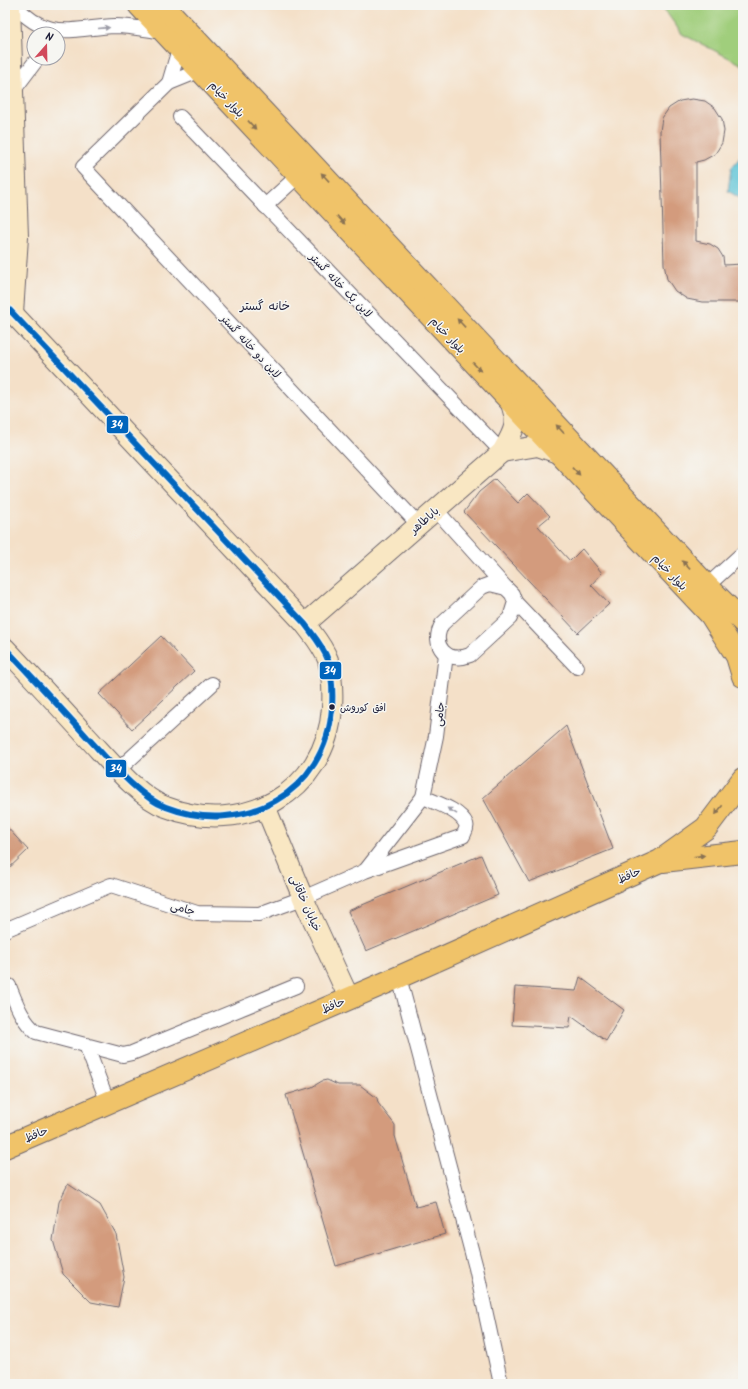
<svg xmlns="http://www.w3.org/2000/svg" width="748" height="1389" font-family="Kalam,'Playpen Sans Arabic',sans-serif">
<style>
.green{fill:#a0ce7c;stroke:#61785c}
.water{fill:#59c2d5;stroke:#3e7288}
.building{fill:#d39b7d}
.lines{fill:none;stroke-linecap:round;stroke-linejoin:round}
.street-casing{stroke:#6c646c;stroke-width:16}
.secondary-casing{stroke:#6c646c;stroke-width:22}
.primary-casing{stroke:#6c646c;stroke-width:24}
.street{stroke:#fff;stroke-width:14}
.secondary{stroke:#f9e7c3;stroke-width:20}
.primary{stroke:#f0c369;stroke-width:22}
.bus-1-casing{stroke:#f6f6f2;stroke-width:9}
.bus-1{stroke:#0065bd;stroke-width:6}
.oneway{fill:#9c9ca7}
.oneway2{fill:#897252}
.bus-dot{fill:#22223b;stroke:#f6f6f2;stroke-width:1.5}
.labels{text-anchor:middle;stroke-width:3;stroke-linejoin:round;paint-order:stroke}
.bus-label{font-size:10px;fill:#22223b;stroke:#f6f6f2;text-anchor:start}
.street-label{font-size:11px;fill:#22223b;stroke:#f6f6f2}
.neighbourhood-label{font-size:12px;fill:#22223b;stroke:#f6f6f2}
.line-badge{stroke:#f6f6f2;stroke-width:1.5}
.badge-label{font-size:11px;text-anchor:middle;font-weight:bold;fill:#fff}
</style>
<rect width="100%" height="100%" fill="#f6f6f2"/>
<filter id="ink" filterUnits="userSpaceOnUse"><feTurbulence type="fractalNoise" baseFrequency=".025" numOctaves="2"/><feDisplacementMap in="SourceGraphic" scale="8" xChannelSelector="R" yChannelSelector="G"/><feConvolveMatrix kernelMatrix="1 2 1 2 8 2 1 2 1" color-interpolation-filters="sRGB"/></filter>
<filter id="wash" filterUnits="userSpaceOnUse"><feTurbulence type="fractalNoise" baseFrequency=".012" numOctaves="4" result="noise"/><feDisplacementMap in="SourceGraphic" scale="16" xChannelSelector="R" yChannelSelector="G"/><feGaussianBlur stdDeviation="0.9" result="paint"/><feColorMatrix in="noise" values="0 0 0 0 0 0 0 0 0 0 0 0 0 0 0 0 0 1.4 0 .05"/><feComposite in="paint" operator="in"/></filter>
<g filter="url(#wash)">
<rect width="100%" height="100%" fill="#f4e0c8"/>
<path class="green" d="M661,5h82v60l-61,-31z"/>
<path class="water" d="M743,154v46l-15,-9 3,-23z"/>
<g id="blocks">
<g class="building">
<path d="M692,99l13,2 10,7 7,11 2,12 -2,12 -7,11 -11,6 -8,2v79l14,3 8,5 5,8 1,8 19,-1v38h-41l-15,-3 -12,-8 -8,-12 -3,-15 -4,-133 2,-13 7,-10 11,-7z"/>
<path d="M495,479l23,24 10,-10 22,23 -12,10 32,35 12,-12 20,24 -11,12 18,19 -31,29 -114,-121 15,-20z"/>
<path d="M161,636l33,35 -62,58 -33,-35z"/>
<path d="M566,726l47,123 -84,33 -46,-84z"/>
<path d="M5,825l23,25 -23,22z"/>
<path d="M481,855l17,40 -132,56 -18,-40z"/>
<path d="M580,977l44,33 -18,31 -35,-25 -2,12 -57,-3 3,-38 61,4z"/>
<path d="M327,1080l11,5h22l17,13 1,5 17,22v11l21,71 20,-5 9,32 -109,32 -50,-171 26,-8 10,-6z"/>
<path d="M68,1184l32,21 16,29 8,43 -6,30 -27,-5 -28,-28 -10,-34 6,-38z"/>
</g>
</g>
</g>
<g filter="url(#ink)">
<use href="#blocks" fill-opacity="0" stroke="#6c646c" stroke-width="1"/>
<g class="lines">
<g class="street-casing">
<g id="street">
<path d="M15,5c32,37 58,23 100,21 16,0 34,4 49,6"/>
<path d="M201,70l-32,13 -86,84 336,358"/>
<path d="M169,83l10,-34"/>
<path d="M13,91l25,-33"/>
<path d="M180,117l322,335"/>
<path d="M265,206l34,-31"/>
<path d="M436,510l70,78"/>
<path d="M490,584l16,4 6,6 3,8 -5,16 -40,37c-23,9 -40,-9 -28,-31l40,-37z"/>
<path d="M707,586l36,-33"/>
<path d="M515,602l62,65"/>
<path d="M118,770l94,-86"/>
<path d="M366,870l57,-73 13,-61 10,-82"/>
<path d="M5,930l106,-45 86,28 62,1 44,-16 62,-27 98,-35c1,-3 5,-8 3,-12 -6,-14 -30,-21 -43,-27"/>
<path d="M399,977l77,291 25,116"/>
<path d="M9,986c7,17 13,35 27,46l87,23 9,-2 164,-67"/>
<path d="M86,1045l22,58"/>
</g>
</g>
<g class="secondary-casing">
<g id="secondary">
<path d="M10,5l8,232 -5,76"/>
<path d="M5,305l300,319c8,11 18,22 23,36 4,15 5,32 4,48 -6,85 -89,129 -166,99 -28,-10 -59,-49 -79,-70 -27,-30 -55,-60 -82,-89"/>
<path d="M502,452l36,-6 20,7"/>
<path d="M305,624l197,-172c12,-21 17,-28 8,-51"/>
<path d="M265,806l38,92 46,100"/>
</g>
</g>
<g class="primary-casing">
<g id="primary">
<path d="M139,5l572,610 26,41 6,20"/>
<path d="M163,5l544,581 36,36"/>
<path d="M663,861l80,-9"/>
<path d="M5,1147l394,-170 261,-116 46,-33 37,-49"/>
</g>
</g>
<use href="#street" class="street"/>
<use href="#secondary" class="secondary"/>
<use href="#primary" class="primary"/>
<g class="bus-1-casing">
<path id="bus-1" d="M5,305l300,319c8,11 18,22 23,36 4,15 5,32 4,48 -6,85 -89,129 -166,99 -28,-10 -59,-49 -79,-70 -27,-30 -55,-60 -82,-89"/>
</g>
<use href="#bus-1" class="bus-1"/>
</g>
<defs><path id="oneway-solid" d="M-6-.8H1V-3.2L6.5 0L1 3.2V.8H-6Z"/></defs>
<g class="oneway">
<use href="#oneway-solid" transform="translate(104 28) rotate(-5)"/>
<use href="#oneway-solid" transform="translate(452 811) rotate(-148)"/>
</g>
<g class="oneway2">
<use href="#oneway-solid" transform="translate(252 125) rotate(47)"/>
<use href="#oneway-solid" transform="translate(325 177) rotate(-133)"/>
<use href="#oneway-solid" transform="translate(341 220) rotate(47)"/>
<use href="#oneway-solid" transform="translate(461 323) rotate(-133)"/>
<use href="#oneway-solid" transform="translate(477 367) rotate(47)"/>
<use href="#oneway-solid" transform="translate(560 429) rotate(-133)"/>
<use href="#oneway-solid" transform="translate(576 471) rotate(47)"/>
<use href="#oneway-solid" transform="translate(686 565) rotate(-133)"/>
<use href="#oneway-solid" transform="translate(719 810) rotate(127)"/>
<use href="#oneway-solid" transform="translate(699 856) rotate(-7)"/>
</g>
</g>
<circle class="bus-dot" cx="332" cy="707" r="3.5"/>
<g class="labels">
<g class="bus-label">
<text x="340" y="711">افق کوروش</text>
</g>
<g class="street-label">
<text transform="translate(227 99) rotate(47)" y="4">بلوار خیام</text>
<text transform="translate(341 285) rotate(46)" y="4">لاین یک خانه گستر</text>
<text transform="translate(448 335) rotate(47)" y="4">بلوار خیام</text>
<text transform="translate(251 346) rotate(47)" y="4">لاین دو خانه گستر</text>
<text transform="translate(424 520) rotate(-41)" y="4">باباطاهر</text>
<text transform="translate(670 572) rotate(47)" y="4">بلوار خیام</text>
<text transform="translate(439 714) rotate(-83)" y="4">جامی</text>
<text transform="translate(629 875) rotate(-24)" y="4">حافظ</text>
<text transform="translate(306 903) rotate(66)" y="4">خیابان خاقانی</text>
<text transform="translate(183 908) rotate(16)" y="4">جامی</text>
<text transform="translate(333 1005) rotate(-23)" y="4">حافظ</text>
<text transform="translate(36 1134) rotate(-23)" y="4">حافظ</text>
</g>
<g class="neighbourhood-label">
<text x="265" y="310">خانه گستر</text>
</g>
</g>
<g class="line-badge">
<rect x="106" y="415" width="23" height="19" rx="4" fill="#0065bd"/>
<rect x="319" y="661" width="23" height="19" rx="4" fill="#0065bd"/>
<rect x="105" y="759" width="22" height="19" rx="4" fill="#0065bd"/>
</g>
<g class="badge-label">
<text x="117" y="428">34</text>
<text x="330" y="674">34</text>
<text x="116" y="772">34</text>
</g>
<rect width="748" height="1389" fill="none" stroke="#f6f6f2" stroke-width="20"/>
<g transform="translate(46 46) rotate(20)"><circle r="19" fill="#f6f6f2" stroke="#a1a1a9"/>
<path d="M0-3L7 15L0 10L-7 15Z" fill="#d1495b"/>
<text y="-6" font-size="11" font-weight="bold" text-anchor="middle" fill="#22223b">N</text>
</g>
</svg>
